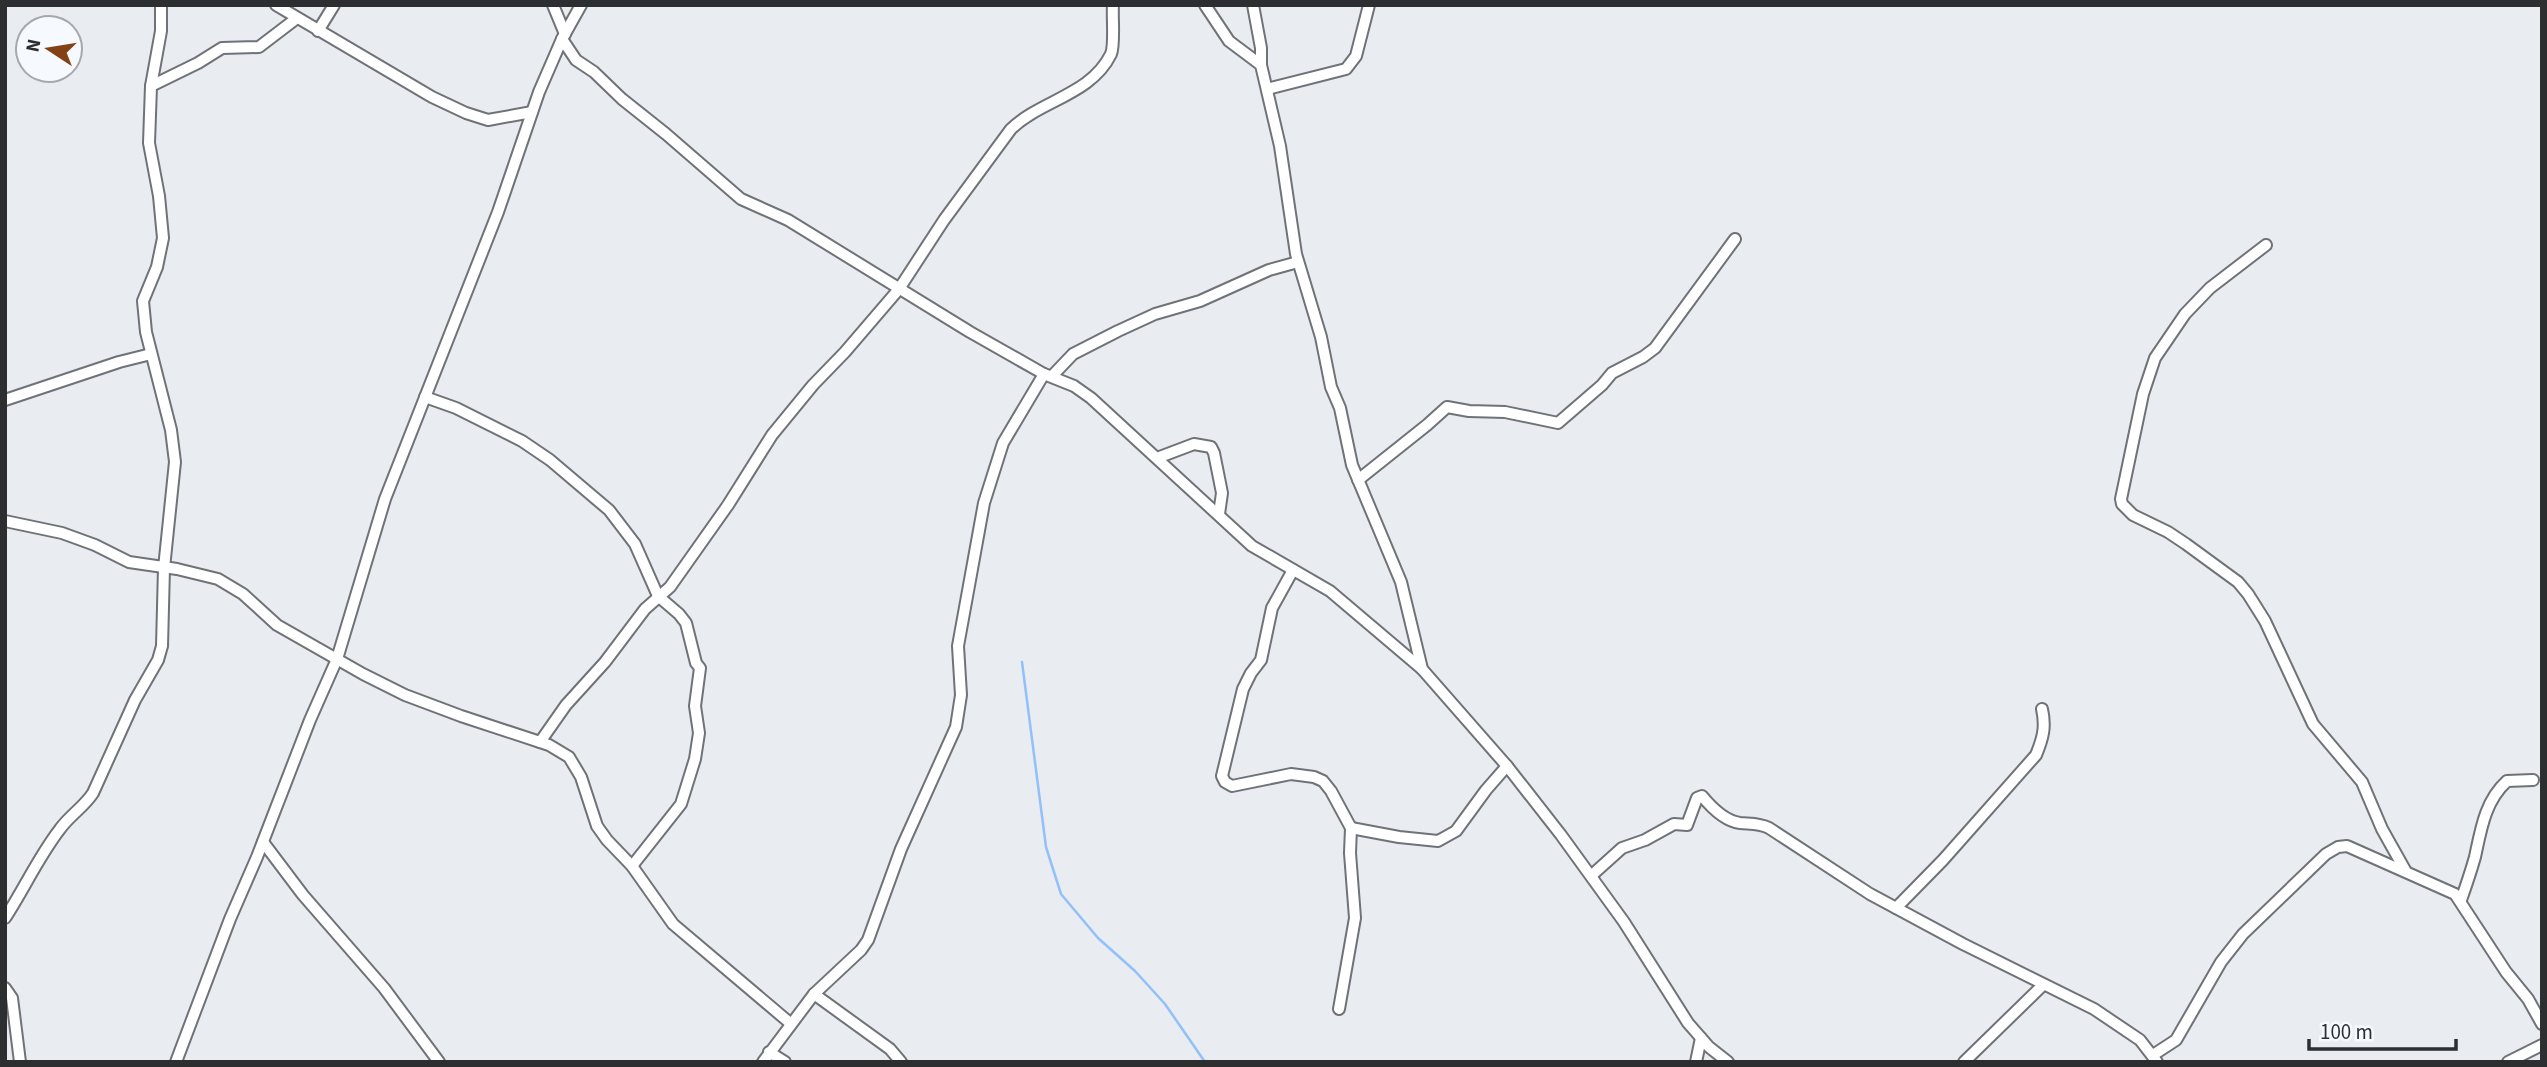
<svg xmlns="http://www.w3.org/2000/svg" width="2547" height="1067" font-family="'Source Sans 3',sans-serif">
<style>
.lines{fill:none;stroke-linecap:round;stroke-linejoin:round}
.stream{stroke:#92c0fa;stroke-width:2.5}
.minor-casing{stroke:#6f7276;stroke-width:14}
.minor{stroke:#fff;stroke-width:10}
</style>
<rect width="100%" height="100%" fill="#e9ecf0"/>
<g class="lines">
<path class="stream" d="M1022,662l24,185 15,47 37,44 37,33 30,33 40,58"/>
<g class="minor-casing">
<g id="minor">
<path d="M276,5l156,92 34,16 22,7 44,-8"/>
<path d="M553,5l12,29"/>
<path d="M1205,5l24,36 32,24 19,81 16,108 25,83 10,50 9,21 12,57 49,117 21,87"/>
<path d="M1253,5l8,43v17"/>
<path d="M318,31l16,-26"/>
<path d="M562,39l14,21 18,12 28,27 44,35 75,65 47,21 182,112 74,42 30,12 17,12 161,148 78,45 92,78 85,97 54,69 63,87 64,101 21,24 19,15"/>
<path d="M151,86l47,-23 24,-15 37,-1 38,-29"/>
<path d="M1267,89l79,-20 10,-13 13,-51"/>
<path d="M2266,245l-56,43 -25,26 -30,44 -12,36 -22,105 1,5 11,11 35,17 18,12 52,38 10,12 17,27 48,103 49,58 20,47 23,41"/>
<path d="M1053,375l20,-21 45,-23 37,-17 45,-13 69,-31 29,-8"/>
<path d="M425,397l31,11 66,33 28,19 59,50 26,34 23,52 21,18 7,9 10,40 4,5 -5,38 4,27 -4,26 -14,45 -49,62"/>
<path d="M5,400l114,-38 32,-8"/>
<path d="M1157,458l37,-14 17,3 3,6 8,40 -3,21"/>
<path d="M1358,480l69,-55 20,-18 22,4 36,1 53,11 44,-38 10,-12 31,-16 12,-9 80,-109"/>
<path d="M5,521l57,12 33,12 34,17 48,7 41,10 25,15 34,31 86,49 42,21 56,21 88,29 20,12 12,20 16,49 10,14 25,26 41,58 117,99"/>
<path d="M1293,570l-21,38 -11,52 -10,13 -8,16 -21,87 3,6 7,4 59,-12 23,3 9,4 8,10 20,37 -1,25 5,65 -16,91"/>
<path d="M540,742l26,-37 39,-43 40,-53 25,-22 58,-82 44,-70 41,-50 32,-33 54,-63 45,-69 67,-91c30,-29 80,-34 100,-75 4,-9 1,-37 2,-49"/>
<path d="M1351,828l48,9 39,4 18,-10 30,-41 21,-24"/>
<path d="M263,842l40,53 81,93 55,74"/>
<path d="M1592,875l30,-27 23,-8 29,-16 13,1 10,-27 5,-2c9,11 23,25 38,27 11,1 19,0 29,5l101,66 93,50 131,65 46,31 17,22"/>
<path d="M2461,900c5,-14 10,-29 14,-43 6,-28 10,-56 32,-76l26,-1"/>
<path d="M1896,908l47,-48 93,-105c7,-17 10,-28 6,-46"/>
<path d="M5,918c19,-29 34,-62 55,-89 10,-14 24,-22 33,-36l42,-93 23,-40 4,-14 2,-78 11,-106 -4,-32 -25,-98 -3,-31 14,-34 6,-29 -4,-42 -10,-53 2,-57 10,-55v-26"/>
<path d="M5,988l7,10 8,64"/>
<path d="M814,994l76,55 11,13"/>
<path d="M769,1052l16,10"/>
<path d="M2153,1055l23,-15 45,-78 22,-28 83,-80 12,-7 9,-1 108,48 51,78 22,27 14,25"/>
<path d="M176,1062l54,-143 27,-62 53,-137 27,-61 48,-160 113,-287 41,-120 23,-53 19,-34"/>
<path d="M763,1062l51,-68 47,-44 7,-10 33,-91 55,-122 5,-32 -3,-49 26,-143 19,-60 41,-69"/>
<path d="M1696,1062l5,-24"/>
<path d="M1964,1062l79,-77"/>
<path d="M2508,1062l34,-17"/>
</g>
</g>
<use href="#minor" class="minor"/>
</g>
<rect width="2547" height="1067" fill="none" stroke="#2d2e30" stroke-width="14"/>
<g transform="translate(49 49) rotate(282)"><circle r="33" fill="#f6f9fd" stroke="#a6a8ab" stroke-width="2"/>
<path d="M0-5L12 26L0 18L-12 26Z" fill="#844114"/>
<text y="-10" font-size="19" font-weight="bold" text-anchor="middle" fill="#2d2e30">N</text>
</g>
<path d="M2309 1039v10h147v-10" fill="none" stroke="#2d2e30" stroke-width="3.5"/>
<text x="2320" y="1039" font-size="21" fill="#2d2e30" stroke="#f6f9fd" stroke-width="5" paint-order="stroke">100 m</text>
</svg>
